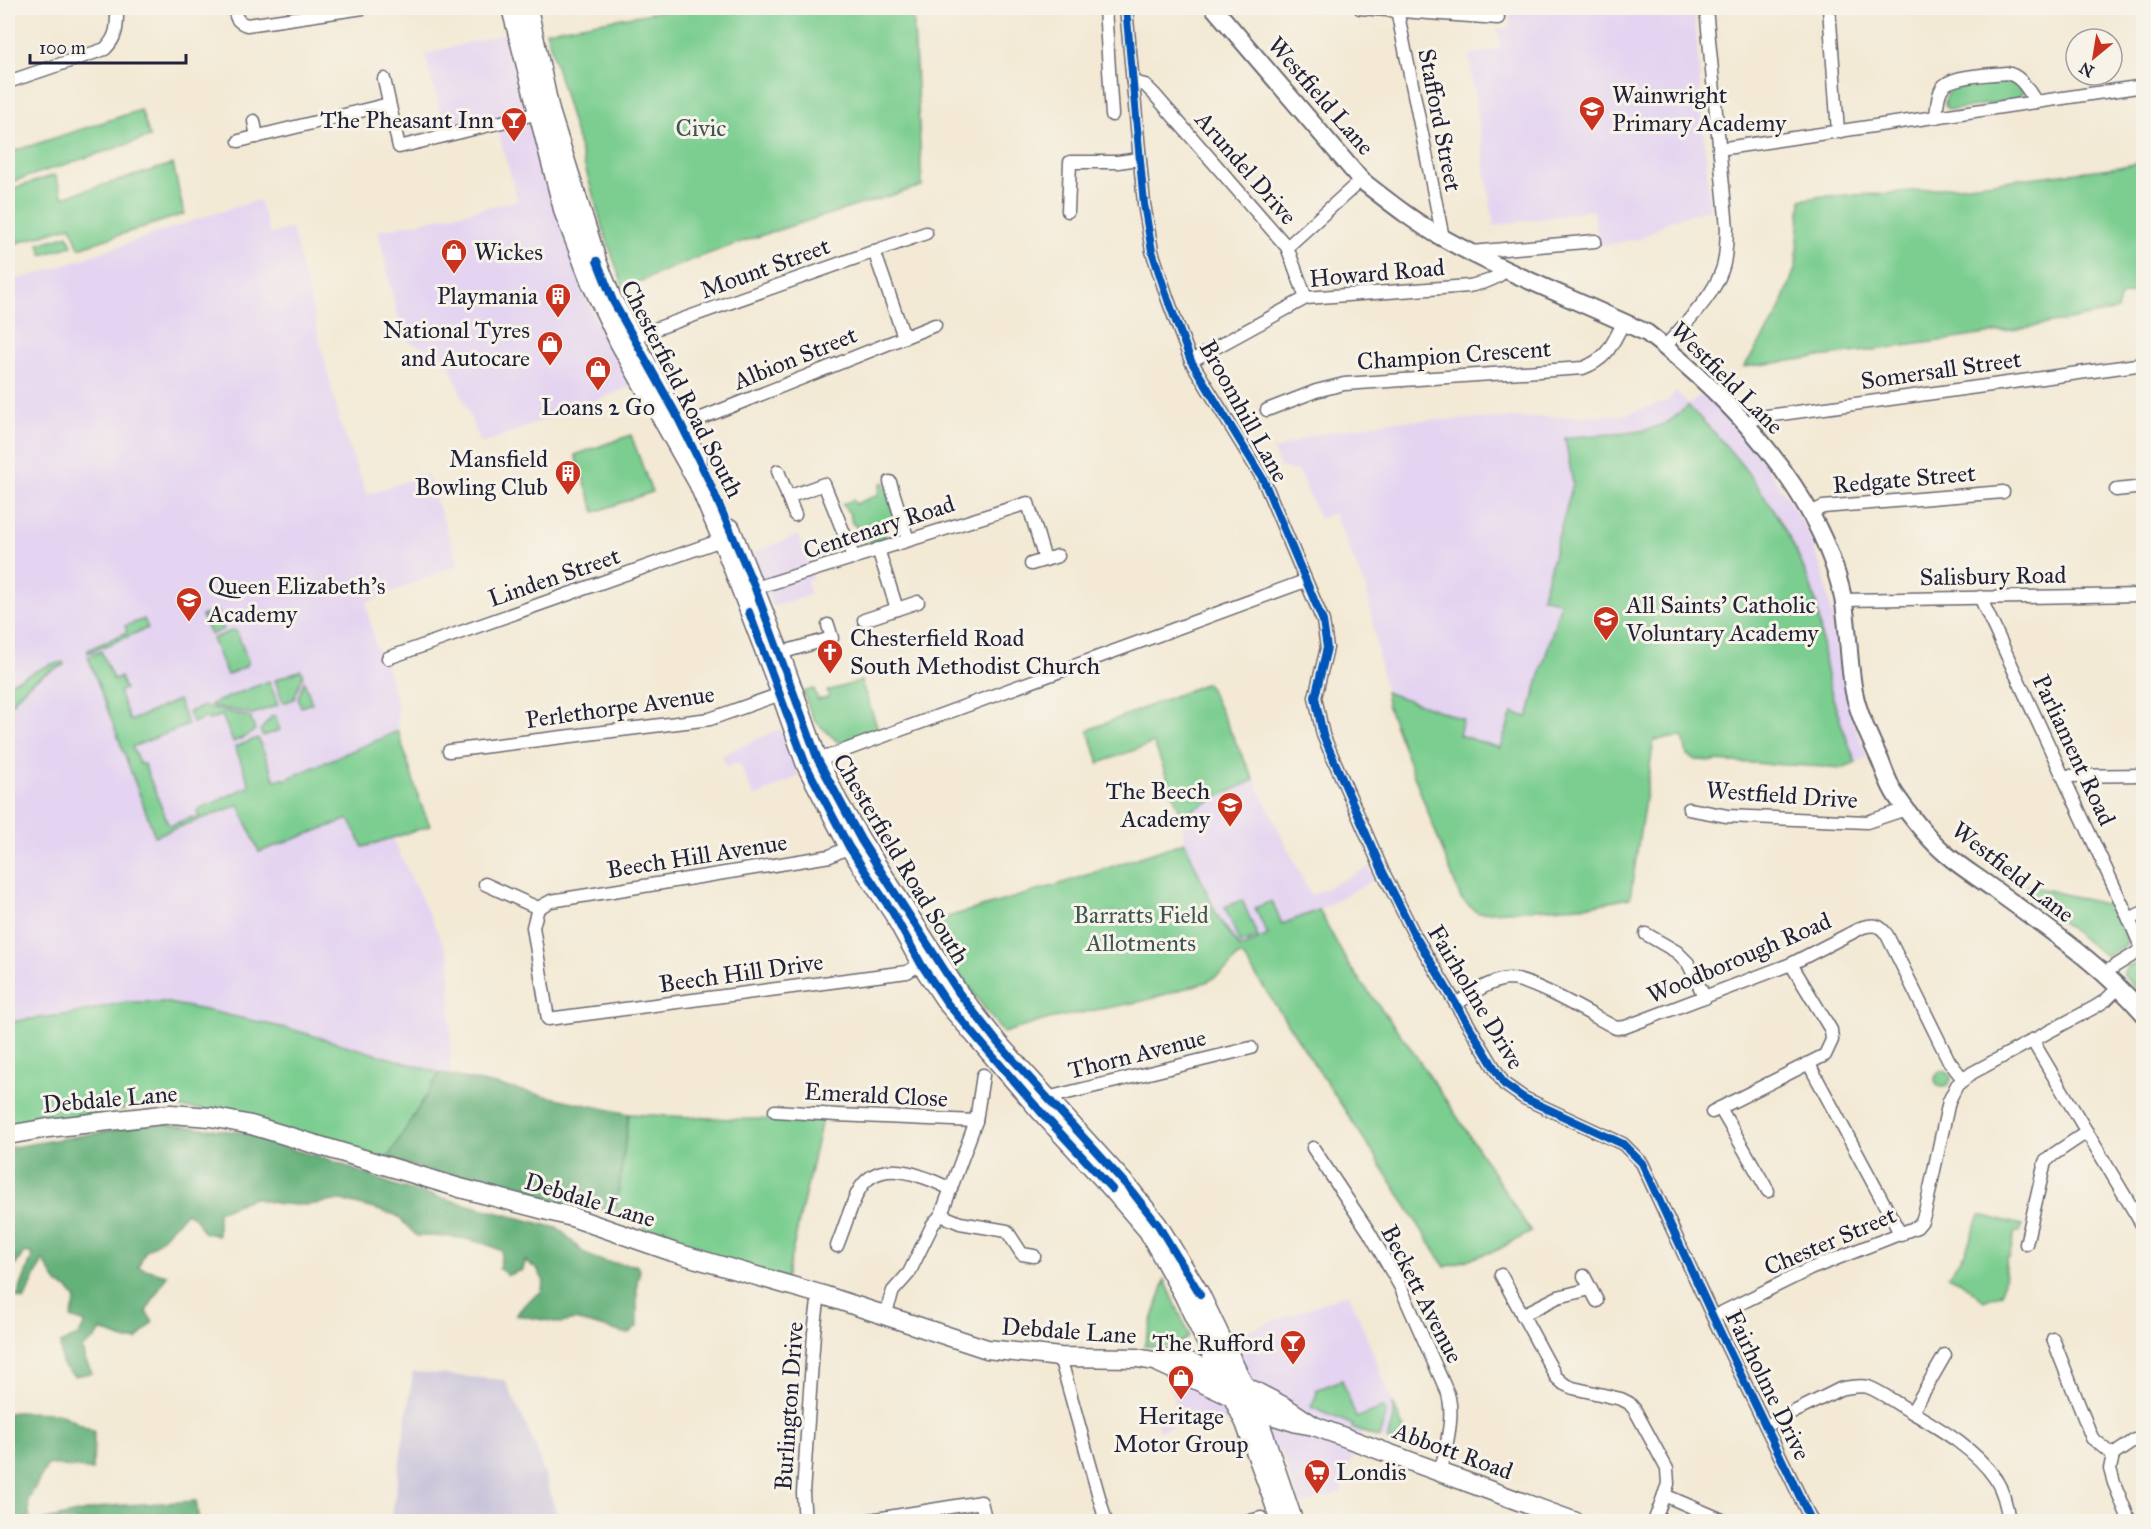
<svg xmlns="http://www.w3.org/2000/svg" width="2151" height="1529" font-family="'IM FELL Great Primer',serif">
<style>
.built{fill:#e4d3f1}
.industrial{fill:#c6c0d9}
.green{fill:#7cce90;stroke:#4f7866;stroke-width:1.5}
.forest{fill:#65b17a;stroke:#446a5a;stroke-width:1.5}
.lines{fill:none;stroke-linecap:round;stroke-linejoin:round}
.street-casing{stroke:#6b6871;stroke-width:15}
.secondary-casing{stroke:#6b6871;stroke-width:20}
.primary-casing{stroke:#6b6871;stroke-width:21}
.street{stroke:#fff;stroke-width:12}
.secondary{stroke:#fff;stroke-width:16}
.primary{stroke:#fff;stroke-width:18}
.cycleway-casing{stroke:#f7f3e8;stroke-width:11}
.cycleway{stroke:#0057b8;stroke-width:8}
.labels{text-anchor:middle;stroke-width:6;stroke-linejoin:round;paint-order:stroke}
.poi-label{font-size:24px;fill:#22223b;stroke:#f7f3e8;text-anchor:start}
.street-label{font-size:24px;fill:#22223b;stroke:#f7f3e8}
.park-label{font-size:24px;fill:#3d5654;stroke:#f7f3e8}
</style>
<rect width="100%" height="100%" fill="#f7f3e8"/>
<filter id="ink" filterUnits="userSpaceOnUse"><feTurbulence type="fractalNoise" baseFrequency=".0167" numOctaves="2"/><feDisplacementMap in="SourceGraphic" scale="12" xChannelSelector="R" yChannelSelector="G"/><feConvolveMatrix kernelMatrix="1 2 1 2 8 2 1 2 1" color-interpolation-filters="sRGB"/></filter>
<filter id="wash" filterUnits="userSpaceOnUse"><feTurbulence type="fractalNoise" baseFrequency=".008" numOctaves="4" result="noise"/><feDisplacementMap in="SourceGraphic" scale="24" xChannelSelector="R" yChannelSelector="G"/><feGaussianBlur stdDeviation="1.35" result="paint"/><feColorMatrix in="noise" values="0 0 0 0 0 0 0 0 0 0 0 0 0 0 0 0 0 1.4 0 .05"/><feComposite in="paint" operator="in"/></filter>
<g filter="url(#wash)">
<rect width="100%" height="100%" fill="#f3e9d4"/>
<g class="built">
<path d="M1544,8h150l16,201 -39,11 -29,18 -43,8 -6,-36 -99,16 -25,-171 31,-6 -3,-21h13v-15z"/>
<path d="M506,33l23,93 38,118 21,58 14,30 31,54 -152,58 -32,-81 -9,-11 -30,-9 -13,-30 -19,-82 140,-30 -24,-84 -49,12 -20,-75z"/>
<path d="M259,200l11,34 22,-6 49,198 26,69 60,-21 32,90 -93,39 9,41 4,9 3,-1 16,55v24l9,33 13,39 10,23 -37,14 57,118 1,118 -157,-46 -131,-28h-38l-53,12 -64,8v-741l33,-8 172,-59z"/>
<path d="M1676,391l13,14 9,-9h5l23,21 38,45 43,68 17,46 27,139 17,43 -24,10 -148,-8 -9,-5 -4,-18 -29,3 -24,158 -36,7 -116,8 -17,-14 -73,-192 -21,-116 -33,-78 -15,6 -20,-47 -19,-5 -7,-16 40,-16 79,-14 231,-6 44,-14z"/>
<path d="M798,535l15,44 -6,2 3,14 -37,12 -21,-53z"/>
<path d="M1207,683l104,213 58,-29 6,12 -56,31 -37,15 -26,-18 12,28 -28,13 -24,-34 -31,-72 -4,-27 -27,-72 -55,20 -11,-33z"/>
<path d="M780,729l19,47 -45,21 -15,-35 -12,5 -5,-12z"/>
<path d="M1349,1293l63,157 -50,-18 -22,61 -40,13 -18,-53 -53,-32 -30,11 -5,-14 -35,13 -3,-9 21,-8 -8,-34 65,-44z"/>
</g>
<path class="industrial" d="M413,1372l92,8 30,65 24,76h-168z"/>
<g class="green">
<path d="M680,8h233l9,178c-100,31 -203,58 -298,103l-22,-63 -56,-195z"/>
<path d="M2012,77l11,15 -5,7 -65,11 -5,-1 -3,-4c-2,-29 47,-26 67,-28z"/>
<path d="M141,110l9,27 -142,46v-30z"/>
<path d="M2143,162v129l-22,5 -4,14c-123,27 -249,40 -373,57l34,-52 18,-49 5,-66 22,-4 60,-2 113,-12 123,-15z"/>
<path d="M173,164l11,50 -105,34 -8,-22 -54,17 -9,-29v-24l47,-15 8,22z"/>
<path d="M68,235l4,11 -30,9 -3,-11z"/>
<path d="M1688,406c54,52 99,112 124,184 10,28 9,58 15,86 7,30 18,59 29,87l-12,5 -148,-8 -9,-5 -4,-18 -29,3 -24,158 -36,7 -116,8 -17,-14 -73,-192 -3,-15 78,27 -4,16 41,13 12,-35 16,4 33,-115 -19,-5 31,-113 -8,-46c34,-6 70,0 101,-15 8,-4 15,-12 22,-17z"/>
<path d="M631,435l21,57 -57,20 -20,-57z"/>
<path d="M884,482l12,38 -15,5 5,13 -16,5c-6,-7 -10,-15 -18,-20l-2,-9 -8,-10 11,-4 2,4 23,-9 3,-12z"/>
<path d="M216,610l8,19 -14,6 -8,-19z"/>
<path d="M144,619l4,9 -60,25v-3l39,-18 -2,-6z"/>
<path d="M233,630l4,2 11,29 -3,6 -18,8 -15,-36z"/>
<path d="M101,651l12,28 7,-2 5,12 -6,3 11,29 48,-21 10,25 -56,22 8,17h4l25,62 23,-9 1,2 6,-2 -2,-7 53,-24 -15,-39 23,-9 17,42 8,-2 1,2 114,-49 22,71 10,24 -67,21 -14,-28 -90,33 -20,-47 -84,31 -67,-179z"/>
<path d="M63,662l1,3c-28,12 -37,18 -56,43v-24l41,-19z"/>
<path d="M301,670l2,4 -9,25 -11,4 -8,-23z"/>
<path d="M269,681l9,24 -25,9 -41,-8 -1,-2z"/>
<path d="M304,681l8,22 -11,4 -3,-9z"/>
<path d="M861,681l17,48 -37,14 -3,-1 -25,-23 -10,-27 11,-3 4,11 11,-3 -2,-6z"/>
<path d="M1207,683l47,97 -73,35 -27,-72 -55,20 -11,-33z"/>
<path d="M204,706l46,11 5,13 -8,6 -14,6 -11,-27 -13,5 -2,-3 -14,6 -5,-11z"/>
<path d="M272,716h3l5,14 -17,6 -3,-5z"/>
<path d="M1185,842l31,72 24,34 28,-13 -13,-27 17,-7 10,23 37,-14 30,56 58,77 57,84 67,105 -34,18 -52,17 -68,-108 -134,-203h-5l-11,13 -18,12 -66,20 -94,18 -46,14 -42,-56 -34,-54 130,-38z"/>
<path d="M2028,885l87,22 12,33 -2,7 -19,9 -41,-31 -40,-36z"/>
<path d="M1242,900l16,37 -18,7 -15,-37z"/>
<path d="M2137,964l7,5 -1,28 -20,-22 5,-10z"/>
<path d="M125,1002h38l47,9 84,19 146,43 -53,86 -186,-50 -58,-3 -135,21v-105l64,-8z"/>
<circle cx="1943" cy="1079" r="8"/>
<path d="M629,1114l102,5 91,1 -36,159 -145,-44 5,-15 -30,-10z"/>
<path d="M1980,1215l42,10 -2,8h-5l-6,25h-2l-5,35 -18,8 -23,-19 -13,-6 17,-23z"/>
<path d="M1165,1280l24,55 -5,6h-3l-2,7 -35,-2z"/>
<path d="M1342,1380l14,38 26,-10 3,1 1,5 -7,24 -27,-10 1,-3 -42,-18 6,-14 -1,-3z"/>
<path d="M1393,1403l19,47 -24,-9 6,-24z"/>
</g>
<g class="forest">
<path d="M440,1073l189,41 -13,96c-78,-2 -155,-30 -229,-51z"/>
<path d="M156,1123l92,10 26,12 51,13 71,28 161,42c10,6 16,16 25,23 15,12 35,12 54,14l4,5 -3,13v44l-9,7 -53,-14 -14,3 -45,-8 11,-13 14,-10 3,-10 -6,-12 -13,-9 -2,9 -15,5 -9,-6 3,-18c-27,-14 -55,-15 -85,-15l-21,-21 -55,-15 -33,5 -29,-1 -26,-6 -35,14v24l-15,-4 -6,-12 -10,-8 -27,28 -15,12 -7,15 29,8 -21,37 7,10 -16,18h-11l-25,-10 -5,8 -14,10 3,11 7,14 -18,3 -12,-11 -2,-21 19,-9 6,-12 -14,-5 5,-19 -8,-10 -10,-4 -15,-25 -19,40 -7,-3 16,-43 -9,-2 -16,25v-129z"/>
<path d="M8,1304l4,3 3,20 -7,9z"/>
<path d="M16,1412l42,1 36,18 -1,39 -45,-6 -20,36 2,21h-22v-108z"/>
<path d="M196,1501l3,20h-158l68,-15z"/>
</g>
</g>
<g filter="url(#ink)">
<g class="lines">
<g class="street-casing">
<g id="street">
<path d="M235,8c0,9 2,14 12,17l116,-17"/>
<path d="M1105,8l7,107"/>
<path d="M1126,8l18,196 8,47 16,49 23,61 72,118 60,142 4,27 -12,49 8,38 59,135 32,64 90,150 20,14 99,46 19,19 71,154 99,205"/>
<path d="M1360,8l138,10"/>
<path d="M1829,8l9,124"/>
<path d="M1397,10l46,228"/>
<path d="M384,79l15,68 144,-35"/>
<path d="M8,82l97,-33c13,-13 12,-24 12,-41"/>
<path d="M1133,82l12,3 9,9 133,153 19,51"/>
<path d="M1936,117c1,-9 1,-21 6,-29 8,-13 48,-13 64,-15 15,2 22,17 30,29"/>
<path d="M254,121l3,16"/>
<path d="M239,141l150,-37"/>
<path d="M1719,149l425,-63"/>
<path d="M1068,211l2,-49h48l21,-3"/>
<path d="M1287,247l74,-67"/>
<path d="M874,251l30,86"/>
<path d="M1471,252l124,-11"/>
<path d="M627,339l299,-106"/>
<path d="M1665,347c19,-23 47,-48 57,-77 5,-13 4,-29 5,-42l-21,-220"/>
<path d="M1191,361l115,-63 163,-12c14,-3 26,-6 37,-16"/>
<path d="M1267,410l49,-19 28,-7 239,-16c26,-10 28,-23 41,-46"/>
<path d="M1746,423l14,-6 384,-53"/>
<path d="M674,429l261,-104"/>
<path d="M778,471l17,44"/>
<path d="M890,482l18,58"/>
<path d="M2116,490l28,-3"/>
<path d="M788,497l36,-13 30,74"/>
<path d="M1810,513l13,-6 180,-15"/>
<path d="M878,549l19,60"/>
<path d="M1031,564l27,-8"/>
<path d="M749,590l279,-87 17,57"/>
<path d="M1980,597l149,322 15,35"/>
<path d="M1843,600l301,-5"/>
<path d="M864,620l54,-18"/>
<path d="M780,653l52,-15 -4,-13"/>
<path d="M388,658l339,-120"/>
<path d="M449,751l261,-32 76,-27"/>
<path d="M813,762l492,-181"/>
<path d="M2063,776l81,-1"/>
<path d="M1689,809l38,7 140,6 39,-13"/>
<path d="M485,884l53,24"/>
<path d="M538,908l-5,19 15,92 359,-47 19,-11"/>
<path d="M538,908l13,-7 279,-45 25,-12"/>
<path d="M2129,919l15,-7"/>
<path d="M1646,934l31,18 11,11 17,35"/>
<path d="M2104,973l37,-23"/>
<path d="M1456,1004c16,-10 35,-25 54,-25 24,1 83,37 106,49l9,-1 166,-63 72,-37c12,-3 17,-2 24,8l62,126 14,18"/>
<path d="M2032,1040l112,188"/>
<path d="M1809,1064l92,171"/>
<path d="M1045,1106l10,-10 196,-48"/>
<path d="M1720,1108l48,83"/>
<path d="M775,1111l62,4 139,6"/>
<path d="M1712,1112l113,-57 7,-15 -1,-10 -40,-66"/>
<path d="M1313,1148l56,84 31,54 48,108c7,24 -3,54 -7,78"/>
<path d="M941,1215l19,8 47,8 15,23 12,2"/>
<path d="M2026,1244l19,-82 9,-8 33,-22"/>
<path d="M837,1246c7,-17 12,-35 20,-52 19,-40 64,-19 94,-5"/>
<path d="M1501,1275l55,102 8,7 9,4 48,11 8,4 6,7 32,59 1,15 -14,38"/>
<path d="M1584,1276l13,25"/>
<path d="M885,1315l8,-24 16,-18 24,-49 8,-9 35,-94 7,-46"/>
<path d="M1522,1315l36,-18 32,-8"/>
<path d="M1713,1317l97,-48 107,-42 5,-6 3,-9 24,-111 8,-16 15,-12 123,-66 11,-7 13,-13"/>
<path d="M2053,1339l39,99 21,17"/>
<path d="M1060,1357l46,165"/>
<path d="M1912,1412l33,-57"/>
<path d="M1766,1426l74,-37c9,-2 19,-4 28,-2 11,4 22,12 32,18 33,20 73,41 95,73 9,14 12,28 14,44"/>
<path d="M2113,1455l-3,14 4,14 16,39"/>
<path d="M2113,1455l22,-15 9,-3"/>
<path d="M1664,1495l63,27"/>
<path d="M805,1522l-2,-29 11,-160 5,-39"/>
<path d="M858,1522l123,-20 5,20"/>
<path d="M1247,1522l14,-4"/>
</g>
</g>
<g class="secondary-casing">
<path id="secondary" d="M1214,8l147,172c27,21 53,42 82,58 66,37 137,63 204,95 83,64 173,159 196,265 6,31 5,63 11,94 5,24 16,46 26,68 5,12 9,26 17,37 14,20 31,42 50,58 15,13 32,23 48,35 52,38 107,75 149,124"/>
</g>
<g class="primary-casing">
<g id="primary">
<path d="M511,8l53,205 27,70 28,59 79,141 24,57 59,154 25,71 43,82 44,66 28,51 26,39 93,108 72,78 36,42 36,65 61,127 36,99"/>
<path d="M528,8l22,103 47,150 16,40 85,157"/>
<path d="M731,529l49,124 38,107 20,41 23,39 98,153 39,50 132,146 28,36 42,69 55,114 38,112"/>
<path d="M8,1135l40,-7 123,-14 40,3 40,8 209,63 112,29 101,35 150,43 164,54 73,8 77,1 17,3 22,-2 17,4 52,23 40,21 29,19"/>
<path d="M1159,1363l115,53 23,7 17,3 262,96"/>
</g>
</g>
<use href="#street" class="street"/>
<use href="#secondary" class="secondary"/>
<use href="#primary" class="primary"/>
<g class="cycleway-casing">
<g id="cycleway">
<path d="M1126,8l18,196 8,47 16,49 23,61 72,118 60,142 4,27 -12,49 8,38 59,135 32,64 90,150 20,14 99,46 19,19 71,154 99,205"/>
<path d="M597,261l16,40 62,111 34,69 46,107 63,172 43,80 98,153 39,50 132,146 28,36 42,69"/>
<path d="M749,612l57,153 43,82 44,66 28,51 26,39 93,108 72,78"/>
</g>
</g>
<use href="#cycleway" class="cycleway"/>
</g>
</g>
<defs>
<g id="school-pin" transform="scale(1.35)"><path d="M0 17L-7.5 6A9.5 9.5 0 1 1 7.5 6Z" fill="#c8321e" stroke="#f7f3e8"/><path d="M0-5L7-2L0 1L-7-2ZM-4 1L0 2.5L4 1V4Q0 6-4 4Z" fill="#fff"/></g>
<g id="bar-pin" transform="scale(1.35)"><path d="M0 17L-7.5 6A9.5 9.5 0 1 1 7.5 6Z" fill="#c8321e" stroke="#f7f3e8"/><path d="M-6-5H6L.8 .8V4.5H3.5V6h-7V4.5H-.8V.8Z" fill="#fff"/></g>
<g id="shop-pin" transform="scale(1.35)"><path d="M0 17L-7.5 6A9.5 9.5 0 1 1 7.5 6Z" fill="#c8321e" stroke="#f7f3e8"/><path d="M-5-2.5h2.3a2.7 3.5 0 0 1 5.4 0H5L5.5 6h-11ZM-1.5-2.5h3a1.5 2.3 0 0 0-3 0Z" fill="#fff"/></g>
<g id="building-pin" transform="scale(1.35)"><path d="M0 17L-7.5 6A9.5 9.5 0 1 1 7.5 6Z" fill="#c8321e" stroke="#f7f3e8"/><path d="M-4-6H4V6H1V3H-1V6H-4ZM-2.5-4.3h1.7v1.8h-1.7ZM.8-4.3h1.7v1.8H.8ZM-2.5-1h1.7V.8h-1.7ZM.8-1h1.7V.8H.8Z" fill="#fff"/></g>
<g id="church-pin" transform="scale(1.35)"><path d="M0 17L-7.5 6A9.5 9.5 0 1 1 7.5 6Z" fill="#c8321e" stroke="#f7f3e8"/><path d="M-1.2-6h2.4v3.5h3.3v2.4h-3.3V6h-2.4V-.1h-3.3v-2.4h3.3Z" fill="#fff"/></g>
<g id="supermarket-pin" transform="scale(1.35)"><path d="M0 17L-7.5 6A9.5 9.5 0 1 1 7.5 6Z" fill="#c8321e" stroke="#f7f3e8"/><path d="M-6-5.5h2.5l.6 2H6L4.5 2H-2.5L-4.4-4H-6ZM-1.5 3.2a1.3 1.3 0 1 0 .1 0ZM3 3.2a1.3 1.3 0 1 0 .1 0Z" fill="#fff"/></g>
</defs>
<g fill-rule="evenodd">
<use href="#school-pin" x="1592" y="109"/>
<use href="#bar-pin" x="514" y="120"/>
<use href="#shop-pin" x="454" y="252"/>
<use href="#building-pin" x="558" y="296"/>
<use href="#shop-pin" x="550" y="344"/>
<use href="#shop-pin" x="598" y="369"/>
<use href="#building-pin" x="568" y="473"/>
<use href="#school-pin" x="189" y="600"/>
<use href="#school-pin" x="1606" y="619"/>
<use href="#church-pin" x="830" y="652"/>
<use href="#school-pin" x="1230" y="805"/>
<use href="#bar-pin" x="1293" y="1343"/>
<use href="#shop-pin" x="1181" y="1378"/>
<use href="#supermarket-pin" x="1317" y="1472"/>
</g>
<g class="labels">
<g class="poi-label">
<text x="1612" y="103">Wainwright<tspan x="1612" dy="28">Primary Academy</tspan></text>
<text x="494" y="128" text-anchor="end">The Pheasant Inn</text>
<text x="474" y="260">Wickes</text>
<text x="538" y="304" text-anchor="end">Playmania</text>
<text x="530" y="338" text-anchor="end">National Tyres<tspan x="530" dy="28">and Autocare</tspan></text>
<text x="598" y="415" text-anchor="middle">Loans 2 Go</text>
<text x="548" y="467" text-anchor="end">Mansfield<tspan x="548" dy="28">Bowling Club</tspan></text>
<text x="208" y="594">Queen Elizabeth's<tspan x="208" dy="28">Academy</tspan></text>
<text x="1626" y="613">All Saints' Catholic<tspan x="1626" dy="28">Voluntary Academy</tspan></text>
<text x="850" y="646">Chesterfield Road<tspan x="850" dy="28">South Methodist Church</tspan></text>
<text x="1210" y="799" text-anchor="end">The Beech<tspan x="1210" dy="28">Academy</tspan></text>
<text x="1274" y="1351" text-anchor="end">The Rufford</text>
<text x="1181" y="1424" text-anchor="middle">Heritage<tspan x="1181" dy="28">Motor Group</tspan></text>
<text x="1336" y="1480">Londis</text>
</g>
<g class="street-label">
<text transform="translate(1321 96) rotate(49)" y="8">Westfield Lane</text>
<text transform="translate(1440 120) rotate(79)" y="8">Stafford Street</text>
<text transform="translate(1246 168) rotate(49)" y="8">Arundel Drive</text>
<text transform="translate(765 268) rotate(-20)" y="8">Mount Street</text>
<text transform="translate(1377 273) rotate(-5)" y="8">Howard Road</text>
<text transform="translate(1454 355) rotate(-4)" y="8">Champion Crescent</text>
<text transform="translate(795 358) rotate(-22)" y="8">Albion Street</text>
<text transform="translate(1941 370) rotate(-8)" y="8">Somersall Street</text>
<text transform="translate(1727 378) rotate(45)" y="8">Westfield Lane</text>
<text transform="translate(682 389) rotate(63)" y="8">Chesterfield Road South</text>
<text transform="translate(1244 411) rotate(61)" y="8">Broomhill Lane</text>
<text transform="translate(1904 479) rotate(-5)" y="8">Redgate Street</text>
<text transform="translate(879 527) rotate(-18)" y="8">Centenary Road</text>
<text transform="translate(1993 576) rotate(-1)" y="8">Salisbury Road</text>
<text transform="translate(554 577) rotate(-19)" y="8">Linden Street</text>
<text transform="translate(620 707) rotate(-8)" y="8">Perlethorpe Avenue</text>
<text transform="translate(2074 750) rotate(65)" y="8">Parliament Road</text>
<text transform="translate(1782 795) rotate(4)" y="8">Westfield Drive</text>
<text transform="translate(697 856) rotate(-9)" y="8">Beech Hill Avenue</text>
<text transform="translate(901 859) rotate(59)" y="8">Chesterfield Road South</text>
<text transform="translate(2013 872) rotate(38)" y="8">Westfield Lane</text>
<text transform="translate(1739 958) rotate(-23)" y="8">Woodborough Road</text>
<text transform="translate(741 973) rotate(-8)" y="8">Beech Hill Drive</text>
<text transform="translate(1476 997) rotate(59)" y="8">Fairholme Drive</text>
<text transform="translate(1137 1054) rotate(-14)" y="8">Thorn Avenue</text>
<text transform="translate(876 1095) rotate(3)" y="8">Emerald Close</text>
<text transform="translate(110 1099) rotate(-5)" y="8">Debdale Lane</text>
<text transform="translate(590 1200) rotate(17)" y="8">Debdale Lane</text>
<text transform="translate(1830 1241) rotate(-23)" y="8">Chester Street</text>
<text transform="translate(1422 1294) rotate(63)" y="8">Beckett Avenue</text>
<text transform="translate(1069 1331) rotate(4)" y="8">Debdale Lane</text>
<text transform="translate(1768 1385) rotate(64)" y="8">Fairholme Drive</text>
<text transform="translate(789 1406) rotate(-86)" y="8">Burlington Drive</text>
<text transform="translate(1453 1451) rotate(20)" y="8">Abbott Road</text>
</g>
<g class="park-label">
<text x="701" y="136">Civic</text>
<text x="1141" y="923">Barratts Field<tspan x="1141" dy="28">Allotments</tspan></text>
</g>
</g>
<rect width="2151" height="1529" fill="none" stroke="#f7f3e8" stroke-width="30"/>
<g transform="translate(2094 57) rotate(210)"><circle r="28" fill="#f7f3e8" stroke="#a29fa3" stroke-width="1.5"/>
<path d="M0-4.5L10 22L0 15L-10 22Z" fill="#c8321e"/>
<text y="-9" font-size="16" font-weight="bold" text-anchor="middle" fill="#22223b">N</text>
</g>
<path d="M30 54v9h156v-9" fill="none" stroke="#22223b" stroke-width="3"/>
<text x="39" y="54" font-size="18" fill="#22223b" stroke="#f7f3e8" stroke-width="4.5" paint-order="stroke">100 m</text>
</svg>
